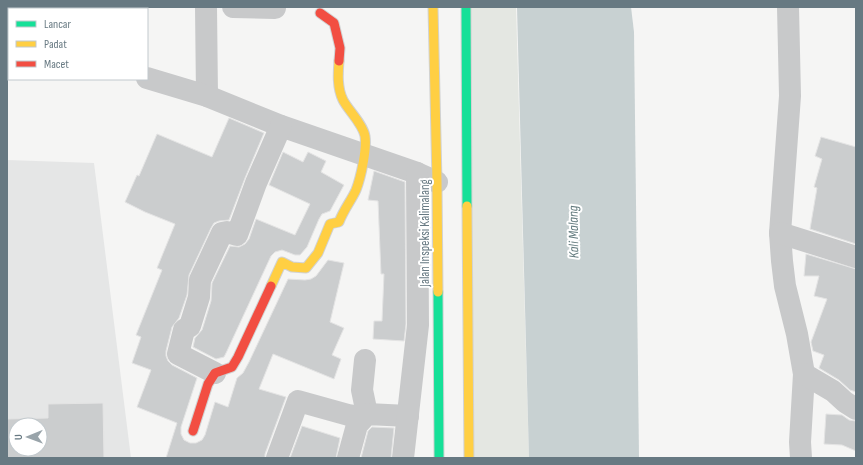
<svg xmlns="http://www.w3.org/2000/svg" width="863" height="465" font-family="'Sofia Sans Condensed',sans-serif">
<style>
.built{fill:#e5e6e6;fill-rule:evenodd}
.green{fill:#e4e7e2}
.water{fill:#c8d1d2}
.building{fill:#cbcdce;stroke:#e4e4e4;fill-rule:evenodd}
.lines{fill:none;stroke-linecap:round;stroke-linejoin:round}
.fast-casing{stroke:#d1d2d2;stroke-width:11}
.slow-casing{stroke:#d1d2d2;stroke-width:11}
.jam-casing{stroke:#d1d2d2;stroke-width:11}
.street{stroke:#c8c9ca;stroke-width:22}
.fast{stroke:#16e098;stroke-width:9}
.slow{stroke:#ffcf43;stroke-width:9}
.jam{stroke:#f24e42;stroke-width:9}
.labels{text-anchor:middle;stroke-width:4;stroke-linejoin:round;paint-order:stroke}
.street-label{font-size:13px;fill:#677982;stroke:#fff}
.water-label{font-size:14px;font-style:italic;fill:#637b7e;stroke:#fff}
</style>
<rect width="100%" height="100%" fill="#f5f5f4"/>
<path class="built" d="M7,160l87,3 37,295h-124zM16,425h24v24h-24z"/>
<path class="green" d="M466,7h50l13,451h-60z"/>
<path class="water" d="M517,7h114l3,25 5,426h-110z"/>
<g class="building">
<path d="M229,118l35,15 -19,45 -16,42 -10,1 -5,2 -3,5 -22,47 -2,20 -8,23 -7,9 -6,24v5l2,5 4,4 25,13 -16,49v7l3,6 6,3h6l6,-3 3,-5 10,-33 13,5 9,-29 6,-5 6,-11 39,-83 17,1 6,-1 5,-3 12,-16 16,3 -14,59 14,6 -12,27 9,4 -7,20 -61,-25 -14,35 27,8 -21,57v4h-99l11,-35 -40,-16 14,-37 -19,-7 9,-26 -5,-2 26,-65 -5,-2 18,-44 -30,-12 -20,-10 12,-27 2,1 18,-42 55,23z"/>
<path d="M821,137l35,10v97l-46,-15 7,-41 -3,-1 8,-28 -7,-3z"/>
<path d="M283,152l20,10 5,-10 18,9 -5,11 23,13 -14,26 -8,3 -3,5 -12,28 -7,8h-5l-13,-5 -7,2 -4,4 -44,95 -3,6 -8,2 -23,-12 2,-9 7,-8 9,-29 1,-18 18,-37 9,1 6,-3 4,-5 7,-20 39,16 15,-31 -41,-19z"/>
<path d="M374,171l31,11 1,142 -2,17 -31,-2 1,-18h8l2,-47h-3l-3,-73 -10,-1z"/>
<path d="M806,254l50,15v123l-6,-2 -11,-10 -20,-12 5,-13 -11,-4 -2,-9 16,-43 -13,-3 5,-20h-15z"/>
<path d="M103,403l1,55h-97v-39l41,-1v-14zM16,425h24v24h-24z"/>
<path d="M826,414l16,1 7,5 7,1v30l-14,-6 -18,-1z"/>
<path d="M302,426l38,12 -4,20h-46z"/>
<path d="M372,427l22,1 -3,30h-30l7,-27z"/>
</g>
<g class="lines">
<g class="fast-casing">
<g id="fast">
<path d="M466,7l1,199"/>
<path d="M438,292l1,166"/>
</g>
</g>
<g class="slow-casing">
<g id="slow">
<path d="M433,7l4,175 1,110"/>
<path d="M467,206l2,252"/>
<path d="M271,286l11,-24 10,5 14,1 12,-15 12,-29 9,-2c5,-13 12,-21 17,-32 5,-13 11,-41 9,-54 -2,-12 -17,-26 -22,-36 -6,-12 -5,-27 -4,-39"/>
</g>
</g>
<g class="jam-casing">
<g id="jam">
<path d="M320,13l14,10 6,25 -1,13"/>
<path d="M193,431l15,-47 7,-11 17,-6 6,-10 33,-71"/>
</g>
</g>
<g class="street">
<path d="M206,7l1,89"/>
<path d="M233,7l42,1"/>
<path d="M788,7l2,89 -10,137 2,28 3,25 12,48 7,40 -4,68 1,16"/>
<path d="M21,9v-2"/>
<path d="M7,41l2,-1"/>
<path d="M147,78l60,18 74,30 136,47 20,9"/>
<path d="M780,233l76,24"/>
<path d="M215,373l-37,-19 6,-24 6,-4 9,-29 1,-17 22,-47 5,-1 10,3 19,-52 25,-57"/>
<path d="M804,374l29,17 12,11 11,7"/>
<path d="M277,458l21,-57 54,15 15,-2 -5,-24 3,-30"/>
<path d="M348,458l9,-33 10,-11 41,2"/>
<path d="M403,458l15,-133 -1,-152"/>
</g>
<use href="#fast" class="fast"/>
<use href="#slow" class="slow"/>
<use href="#jam" class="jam"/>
</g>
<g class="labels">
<g class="street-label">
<text transform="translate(424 233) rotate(-90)" y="5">Jalan Inspeksi Kalimalang</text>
</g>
<g class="water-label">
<text transform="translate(573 232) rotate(-91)" y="5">Kali Malang</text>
</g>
</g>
<rect width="863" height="465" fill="none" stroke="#677982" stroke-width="16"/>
<rect x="8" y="8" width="140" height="72" fill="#ffffff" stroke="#c2c9cd"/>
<rect x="16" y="21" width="20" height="6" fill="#16e098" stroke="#c2c9cd"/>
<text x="44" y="28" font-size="12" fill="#677982">Lancar</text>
<rect x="16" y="41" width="20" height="6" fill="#ffcf43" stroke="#c2c9cd"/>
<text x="44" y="48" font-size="12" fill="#677982">Padat</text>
<rect x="16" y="61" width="20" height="6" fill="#f24e42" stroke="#c2c9cd"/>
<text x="44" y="68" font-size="12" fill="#677982">Macet</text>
<g transform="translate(28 437) rotate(269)"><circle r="19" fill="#ffffff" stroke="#c2c9cd"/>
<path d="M0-3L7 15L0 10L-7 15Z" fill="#99a4aa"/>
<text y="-6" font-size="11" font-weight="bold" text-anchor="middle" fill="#677982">U</text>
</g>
</svg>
